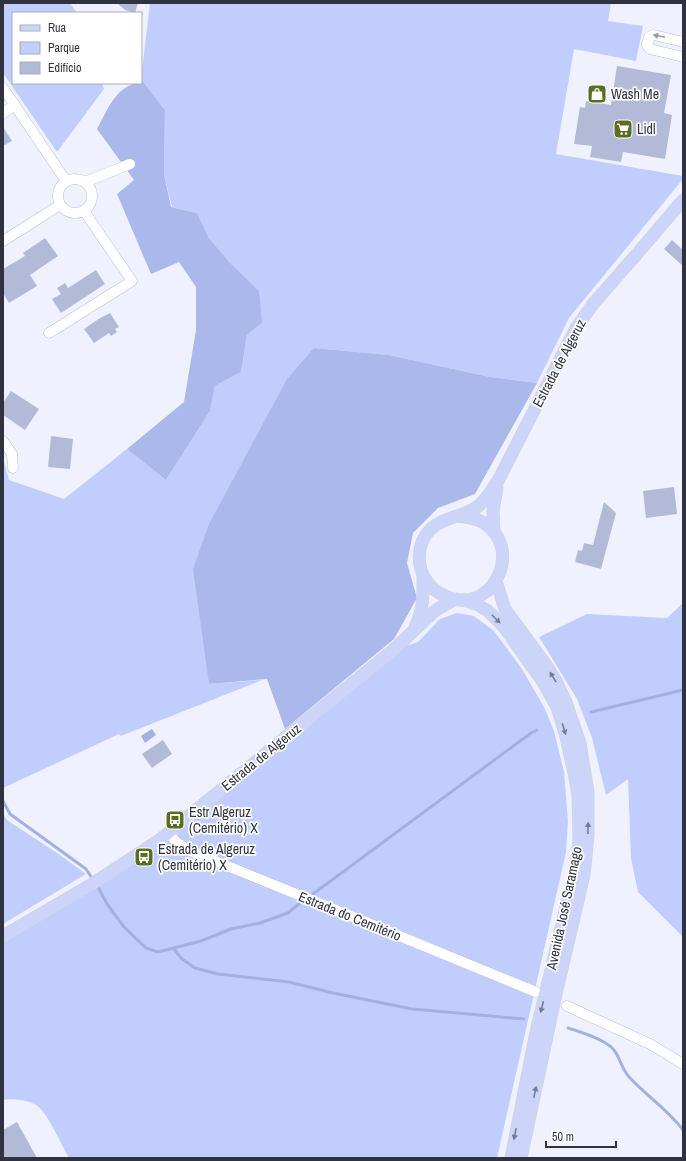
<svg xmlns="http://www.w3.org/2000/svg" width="686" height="1161" font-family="'Archivo Narrow',sans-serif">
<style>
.green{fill:#c1cefd}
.forest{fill:#abb8eb}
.water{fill:#a3b0e2}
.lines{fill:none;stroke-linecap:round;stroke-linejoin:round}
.stream{stroke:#a3b0e2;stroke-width:3}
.building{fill:#b3bad7}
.minor-casing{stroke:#b6beda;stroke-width:11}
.major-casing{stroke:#d1d2d5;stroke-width:13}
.minor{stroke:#fff;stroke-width:10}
.major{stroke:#ccd5f9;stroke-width:12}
.oneway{fill:#98999f}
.oneway2{fill:#767c93}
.labels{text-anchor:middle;stroke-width:3.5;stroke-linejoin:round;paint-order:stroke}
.poi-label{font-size:14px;fill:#30333f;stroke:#fff;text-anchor:start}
.street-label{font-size:14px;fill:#30333f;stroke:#fff}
</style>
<rect width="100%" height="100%" fill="#eff2fe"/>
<g class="green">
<path d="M3,3h67l7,10h-64v70h89l2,6 -47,63 -54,-79z"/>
<path d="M150,3h461l-3,18 35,5 -7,35 -62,-12 -18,105 127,22v3l-114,139 -32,65 -47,-6 -101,-22 -75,-7 -105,336 53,-4 -141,56 -2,-2 -116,54v-330l6,22 55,19 63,-50 39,31 44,-69 5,-25 26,-14 6,-37 15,-12 -31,-59 -22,-26 -12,-25 -25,-6 -8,-33 1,-64 -24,-31z"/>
<path d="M683,603v334l-45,-45 -7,-34 -3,-79 -22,16 -14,-57 -15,-39 -38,-62 48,-23 80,4z"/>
<path d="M457,613l17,3 20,15 28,38 23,40 9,22 10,41 4,49 -2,31 -69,306h-428c-7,-12 -22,-47 -33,-53 -9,-5 -23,-7 -33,-5v-157l91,-54 308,-242 16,-5 22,-23z"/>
<path d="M3,813l4,7 53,35 26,19 -83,50z"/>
</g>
<g class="forest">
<path d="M141,79l24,31 -1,64 7,33 26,6 12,25 22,26 28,27 3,32 -15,12 -6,37 -26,14 -5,25 -44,69 -39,-31 57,-47 12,-72v-43l-17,-25 -28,12 -34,-80 17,-14 -37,-51c10,-18 20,-46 44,-46z"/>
<path d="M314,348l75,7 101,22 47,6 -62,111 -37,14 -25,25 -6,30 10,35 -23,41 -109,90 -18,-50 -58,5 -16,-115 16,-45 78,-145z"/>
</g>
<path class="water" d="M152,729l4,6 -11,8 -4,-7z"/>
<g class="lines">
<g class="stream">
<path d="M591,712l92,-22"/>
<path d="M3,801l7,13 76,55 8,12"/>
<path d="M97,885l10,19 17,23 22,21 12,4 43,-11 30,-12 29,-6 28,-10 13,-11"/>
<path d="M313,894l218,-161 6,-3"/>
<path d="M174,949l8,10 13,9 23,6 71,8 44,11 79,16 112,10"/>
<path d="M568,1028c13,4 36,11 45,21 7,7 8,20 17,29 17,18 38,32 53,52"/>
</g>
</g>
<g class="building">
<path d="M117,3h21l-3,10 -10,-3z"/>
<path d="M617,66l54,9 -7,38 8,2 -7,44 -42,-7 -2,10 -31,-5 2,-11 -18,-2 6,-37 5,1 1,-7 25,4z"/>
<path d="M3,127l9,14 -9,5z"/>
<path d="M45,238l13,18 -28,19 7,11 -28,17 -6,-10v-24l22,-13 -2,-3z"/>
<path d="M672,240l11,10v16l-19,-17z"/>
<path d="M96,270l9,14 -44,29 -9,-14 9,-5 -4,-6 8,-5 3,5z"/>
<path d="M110,313l9,14 -4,2 2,3 -6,4 -2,-3 -15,10 -10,-14 16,-11z"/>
<path d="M11,391l28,18 -14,21 -22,-15v-12z"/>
<path d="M51,436l22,3 -3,30 -22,-2z"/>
<path d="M674,487l3,27 -31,4 -3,-27z"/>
<path d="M604,502l12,11 -15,56 -26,-7 3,-12 4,1 2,-8 9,2z"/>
<path d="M163,740l9,14 -20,14 -10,-14z"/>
<path d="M17,1122l20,36h-34v-28z"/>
</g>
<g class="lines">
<g class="minor-casing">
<g id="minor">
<path d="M683,42l-29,-7 -5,2 -2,8 3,4 33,8"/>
<path d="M3,88l63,93"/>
<path d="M3,113l12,-8"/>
<circle cx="75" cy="196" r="17"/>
<path d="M85,182l45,-18"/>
<path d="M3,241l57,-36"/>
<path d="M49,333l83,-52 -48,-70"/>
<path d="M3,441l9,13 1,14"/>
<path d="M169,833l7,9 14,9 168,68 178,73"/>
<path d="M567,1006l83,38 33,20"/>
</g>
</g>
<g class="major-casing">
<g id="major">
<path d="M458,516c9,1 18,2 26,7 38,24 13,86 -31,76 -10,-3 -19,-8 -25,-16 -9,-12 -11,-27 -6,-41 10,-24 32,-22 52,-33 11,-6 18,-20 25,-30l77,-151 17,-24 43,-49 47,-55"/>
<path d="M494,532l-1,-21 4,-23"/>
<path d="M496,581l9,28 39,53 11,17 11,23 14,41 8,49v44l-4,39 -28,119 -35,164"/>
<path d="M463,600l13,4 12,7 16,16 39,55 14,25 8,26 9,39 4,23 1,46 -5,33 -38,158 -25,126"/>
<path d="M415,627c9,-19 8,-31 8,-51"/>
<path d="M3,936l89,-52 66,-43 235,-191 43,-40 19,-11"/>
</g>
</g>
<use href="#minor" class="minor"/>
<use href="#major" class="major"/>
</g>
<defs><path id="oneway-solid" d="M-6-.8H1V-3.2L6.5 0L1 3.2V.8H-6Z"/></defs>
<use class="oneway" href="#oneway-solid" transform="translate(659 36) rotate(-168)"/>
<g class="oneway2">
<use href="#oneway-solid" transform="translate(496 619) rotate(45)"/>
<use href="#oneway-solid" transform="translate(553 677) rotate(-122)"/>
<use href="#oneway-solid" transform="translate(564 729) rotate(73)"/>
<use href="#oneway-solid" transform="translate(588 828) rotate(-89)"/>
<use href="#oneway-solid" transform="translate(542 1007) rotate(104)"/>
<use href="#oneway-solid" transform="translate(535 1092) rotate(-78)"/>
<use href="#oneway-solid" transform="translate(515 1134) rotate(101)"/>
</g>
<defs>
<g id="shop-square" transform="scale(1)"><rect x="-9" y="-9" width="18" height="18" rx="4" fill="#586f1f" stroke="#fff"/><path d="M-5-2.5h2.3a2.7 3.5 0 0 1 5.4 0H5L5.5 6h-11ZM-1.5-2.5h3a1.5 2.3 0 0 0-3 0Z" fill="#fff"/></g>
<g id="supermarket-square" transform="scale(1)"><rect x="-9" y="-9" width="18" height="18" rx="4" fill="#586f1f" stroke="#fff"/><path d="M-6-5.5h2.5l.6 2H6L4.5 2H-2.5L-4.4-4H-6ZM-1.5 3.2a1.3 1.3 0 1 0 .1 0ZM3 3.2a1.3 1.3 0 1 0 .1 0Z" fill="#fff"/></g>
<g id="bus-square" transform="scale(1)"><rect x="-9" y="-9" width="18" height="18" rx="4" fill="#586f1f" stroke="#fff"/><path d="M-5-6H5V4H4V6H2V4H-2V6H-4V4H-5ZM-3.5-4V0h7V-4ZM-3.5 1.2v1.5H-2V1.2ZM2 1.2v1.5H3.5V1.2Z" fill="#fff"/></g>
</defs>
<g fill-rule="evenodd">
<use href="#shop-square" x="597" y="94"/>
<use href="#supermarket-square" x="623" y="129"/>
<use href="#bus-square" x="175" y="820"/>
<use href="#bus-square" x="144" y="857"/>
</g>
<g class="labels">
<g class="poi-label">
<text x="611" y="99">Wash Me</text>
<text x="637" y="134">Lidl</text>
<text x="189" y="817">Estr Algeruz<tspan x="189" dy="16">(Cemitério) X</tspan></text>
<text x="158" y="854">Estrada de Algeruz<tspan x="158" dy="16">(Cemitério) X</tspan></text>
</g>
<g class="street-label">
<text transform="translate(559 363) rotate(-62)" y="5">Estrada de Algeruz</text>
<text transform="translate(261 757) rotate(-39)" y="5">Estrada de Algeruz</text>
<text transform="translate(564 908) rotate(-78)" y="5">Avenida José Saramago</text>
<text transform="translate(350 916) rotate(22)" y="5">Estrada do Cemitério</text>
</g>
</g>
<rect width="686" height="1161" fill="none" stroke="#30333f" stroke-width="8"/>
<rect x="12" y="12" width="130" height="72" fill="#ffffff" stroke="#acadb2"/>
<rect x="20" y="25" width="20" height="6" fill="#ccd5f9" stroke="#acadb2"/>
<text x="48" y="32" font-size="12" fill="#30333f">Rua</text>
<rect x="20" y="42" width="20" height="12" fill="#c1cefd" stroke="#acadb2"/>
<text x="48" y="52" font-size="12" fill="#30333f">Parque</text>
<rect x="20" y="62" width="20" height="12" fill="#b3bad7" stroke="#acadb2"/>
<text x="48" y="72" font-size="12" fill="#30333f">Edifício</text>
<path d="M546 1141v6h70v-6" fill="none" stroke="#30333f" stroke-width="2"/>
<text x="552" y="1141" font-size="12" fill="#30333f" stroke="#ffffff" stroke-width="3" paint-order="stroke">50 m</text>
</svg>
